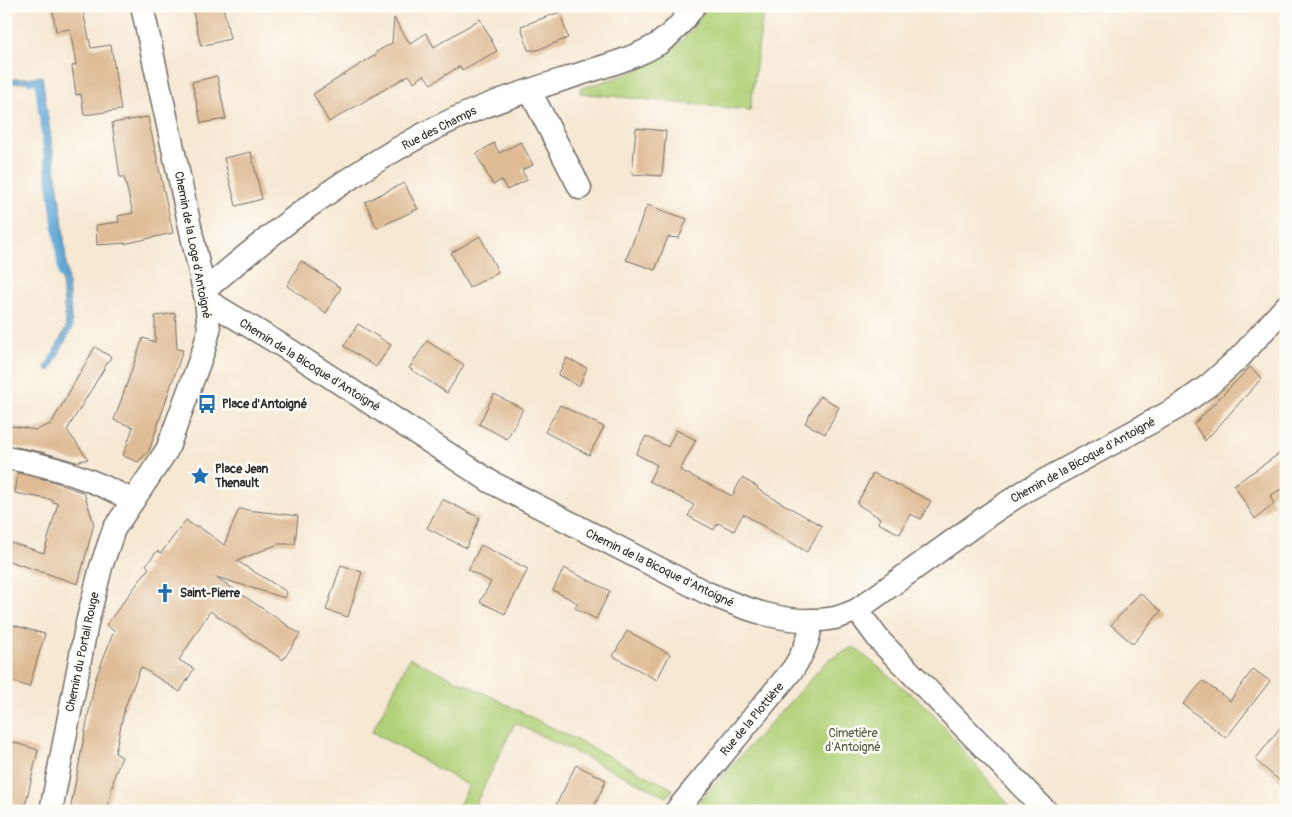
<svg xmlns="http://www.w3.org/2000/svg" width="1292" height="817" font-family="Pangolin,sans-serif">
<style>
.green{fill:#b1d077;stroke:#6e7e51}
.water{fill:#61a7d7;stroke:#466981}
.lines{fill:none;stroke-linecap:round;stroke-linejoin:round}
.stream{stroke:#61a7d7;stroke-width:7}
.building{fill:#dfbc95}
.minor-casing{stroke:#726d66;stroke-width:25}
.minor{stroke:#fff;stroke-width:22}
.labels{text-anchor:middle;stroke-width:5;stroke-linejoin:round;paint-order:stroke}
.street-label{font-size:12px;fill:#2b2b2b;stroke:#fdfcf7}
.poi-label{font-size:12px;font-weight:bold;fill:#2b2b2b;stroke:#fdfcf7;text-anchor:start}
.park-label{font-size:12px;fill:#535d42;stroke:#fdfcf7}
</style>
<rect width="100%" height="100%" fill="#fdfcf7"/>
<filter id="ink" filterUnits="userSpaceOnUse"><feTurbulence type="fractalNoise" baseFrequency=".02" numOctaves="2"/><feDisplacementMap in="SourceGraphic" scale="10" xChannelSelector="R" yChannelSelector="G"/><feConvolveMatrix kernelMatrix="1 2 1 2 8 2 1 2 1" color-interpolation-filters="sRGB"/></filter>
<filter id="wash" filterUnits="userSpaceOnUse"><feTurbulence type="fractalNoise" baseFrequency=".0096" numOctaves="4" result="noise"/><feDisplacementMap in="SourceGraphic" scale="20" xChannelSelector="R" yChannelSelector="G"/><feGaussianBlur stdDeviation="1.12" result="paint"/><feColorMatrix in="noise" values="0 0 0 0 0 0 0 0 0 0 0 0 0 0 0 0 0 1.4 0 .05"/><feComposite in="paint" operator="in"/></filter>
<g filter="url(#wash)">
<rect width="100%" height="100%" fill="#f6e8d3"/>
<g class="green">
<path d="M706,6h58l-14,104 -170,-17 1,-5c57,-16 96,-26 125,-82z"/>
<path d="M854,647l75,62 85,102h-324l139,-152z"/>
<path d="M410,658l74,35 189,96 -6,8 -152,-74 -43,88h-16l13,-25 -97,-54z"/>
</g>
<path class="water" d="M42,76l20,140 10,112 -22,43 -5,-3 21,-40 -7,-82 -20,-165 -33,3v-4z"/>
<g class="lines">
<path class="stream" d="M30,81l8,-1 24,195"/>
</g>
<g id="blocks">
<g class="building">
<path d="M52,6h30l9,42 20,-3 10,65 -37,5 -3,-21 -5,1 -4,-29 4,-1 -6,-36 -14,2z"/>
<path d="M202,6h21l7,33 -29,7 -9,-38z"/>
<path d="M560,12l8,26 -31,12h-9l-7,-24z"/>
<path d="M394,18l16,26 16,-11 8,14 46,-28 17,32 -35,19 -2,-4 -29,18 -7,-9 -10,7 -5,-7 -80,47 -16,-28 64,-40 -1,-2 16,-9z"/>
<path d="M217,76l9,43 -25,4 -9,-41z"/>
<path d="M148,117l25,116 -45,10 -31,2 -1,-20 23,-3 -1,-6 15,-3 -9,-36h-4l-8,-54z"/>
<path d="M636,128l30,3 -4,45 -30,-2z"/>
<path d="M521,142l12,23 -11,5 5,10 -20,10 -5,-10 -9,5 -17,-31 18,-11 5,10z"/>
<path d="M251,152l11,47 -26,7 -12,-48z"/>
<path d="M404,183l14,26 -41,19 -12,-26z"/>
<path d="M647,205l40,14 -8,19 -11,-1 -13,33 -29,-10z"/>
<path d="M480,236l18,36 -29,16 -18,-35z"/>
<path d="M301,261l40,27 -15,25 -39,-27z"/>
<path d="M175,313l2,36 6,1 -34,101 -11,11 -15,-6 10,-29 -19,-7 29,-82 12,4v-26z"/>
<path d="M358,324l33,21 -15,22 -32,-21z"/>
<path d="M427,341l37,24 -17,28 -38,-25z"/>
<path d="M95,347l16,10 -44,73 21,29 -12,3 -34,-10 -36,-7v-20l30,5 15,-6z"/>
<path d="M567,358l20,10 -8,18 -21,-11z"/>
<path d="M1250,367l12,11 -57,63 -11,-17z"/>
<path d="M494,394l29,15 -16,30 -28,-15z"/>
<path d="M820,396l19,11 -14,27 -20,-11z"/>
<path d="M560,405l44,22 -15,28 -44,-23z"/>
<path d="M676,430l20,10 -16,30 52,26 10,-18 16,9 -1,2 65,37 -15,26 -64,-38 -9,17 -16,-8 -4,7 -26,-14 6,-11 -45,-24 8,-16 -21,-11 10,-18 22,11z"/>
<path d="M1286,449v37l-16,10 4,8 -19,15 -21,-34z"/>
<path d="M18,473l34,8 32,12 10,31 -16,60 -72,-24v-19l38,12 14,-50 -6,-1 1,-2 -38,-7z"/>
<path d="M873,473l58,28 -10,18 -11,-5 -10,20 -22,-11 2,-5 -23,-14z"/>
<path d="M442,499l38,19 -14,30 -39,-20z"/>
<path d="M239,509l59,7 -3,28h-17l-41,17 50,31 -2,6 -69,-21 84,57 -17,26 -73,-49 -31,49 15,9 -14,23 -39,-25 -16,40 -10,46 7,4 -7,17 -8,37h-37l25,-131 19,-49 -8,-6 43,-57 -3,-3 11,-14 4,2 25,-33 9,7 3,-1 26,19z"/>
<path d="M481,545l47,24 -23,45 -25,-12 11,-20 -23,-12z"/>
<path d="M341,565l21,7 -14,45 -22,-7z"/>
<path d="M564,568l46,23 -14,28 -21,-11 3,-5 -25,-13z"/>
<path d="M1140,593l21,18 -28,33 -22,-19z"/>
<path d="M6,623l39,11 -16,53 -23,-8z"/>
<path d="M627,631l43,23 -13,26 -44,-24z"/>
<path d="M1253,669l17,12 -44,57 -43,-34 20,-23 27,20z"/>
<path d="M1286,720v66l-31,-26z"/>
<path d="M6,740l32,10 -14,61h-18z"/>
<path d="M576,765l30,15 -14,31h-39z"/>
</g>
</g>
</g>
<g filter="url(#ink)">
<use href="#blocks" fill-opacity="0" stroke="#726d66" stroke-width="1"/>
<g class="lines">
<g class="minor-casing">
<g id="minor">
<path d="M530,91l50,97"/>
<path d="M204,291c69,-60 138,-113 218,-156 49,-27 102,-43 155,-60 27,-9 56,-16 81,-31 15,-10 26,-23 36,-38"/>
<path d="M206,300l85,51 200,131 214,110c40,17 85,35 130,26 7,-2 15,-5 22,-8l133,-96 35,-23 152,-83 32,-23 32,-29 45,-50"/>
<path d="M6,458c46,7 87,21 127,43"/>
<path d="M857,610l23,31 166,170"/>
<path d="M51,811l36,-188 14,-56 13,-38 53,-79 37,-101 5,-19 -3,-30 -64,-294"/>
<path d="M676,811l117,-142c11,-17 16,-29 19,-49"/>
</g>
</g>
<use href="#minor" class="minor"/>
</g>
</g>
<defs>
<g id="bus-bare" transform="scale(1.5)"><path d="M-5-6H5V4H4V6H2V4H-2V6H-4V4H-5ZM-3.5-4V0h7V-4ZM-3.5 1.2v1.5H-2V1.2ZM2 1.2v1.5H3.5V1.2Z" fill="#1f6fb2" stroke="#fdfcf7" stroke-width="2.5" paint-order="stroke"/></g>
<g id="sight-bare" transform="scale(1.5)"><path d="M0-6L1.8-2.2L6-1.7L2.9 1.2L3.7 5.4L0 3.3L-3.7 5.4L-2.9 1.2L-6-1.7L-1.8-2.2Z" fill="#1f6fb2" stroke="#fdfcf7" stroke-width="2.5" paint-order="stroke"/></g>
<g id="church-bare" transform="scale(1.5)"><path d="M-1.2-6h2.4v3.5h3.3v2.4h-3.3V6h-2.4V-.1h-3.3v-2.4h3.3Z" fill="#1f6fb2" stroke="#fdfcf7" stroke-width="2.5" paint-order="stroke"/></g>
</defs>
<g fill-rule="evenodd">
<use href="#bus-bare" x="207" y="404"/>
<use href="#sight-bare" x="200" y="476"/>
<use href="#church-bare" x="165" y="593"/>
</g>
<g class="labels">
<g class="street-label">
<text transform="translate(439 128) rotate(-27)" y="4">Rue des Champs</text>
<text transform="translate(193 245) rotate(79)" y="4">Chemin de la Loge d'Antoigné</text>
<text transform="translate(310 365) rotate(32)" y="4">Chemin de la Bicoque d'Antoigné</text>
<text transform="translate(1083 460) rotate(-29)" y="4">Chemin de la Bicoque d'Antoigné</text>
<text transform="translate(660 568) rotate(26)" y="4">Chemin de la Bicoque d'Antoigné</text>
<text transform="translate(82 652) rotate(-78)" y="4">Chemin du Portail Rouge</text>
<text transform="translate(752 719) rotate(-50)" y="4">Rue de la Plottière</text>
</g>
<g class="poi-label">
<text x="222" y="408">Place d'Antoigné</text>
<text x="215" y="473">Place Jean<tspan x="215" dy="14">Thenault</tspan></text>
<text x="180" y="597">Saint-Pierre</text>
</g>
<g class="park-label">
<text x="853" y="737">Cimetière<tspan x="853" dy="14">d'Antoigné</tspan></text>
</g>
</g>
<rect width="1292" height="817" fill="none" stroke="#fdfcf7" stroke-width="25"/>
</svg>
